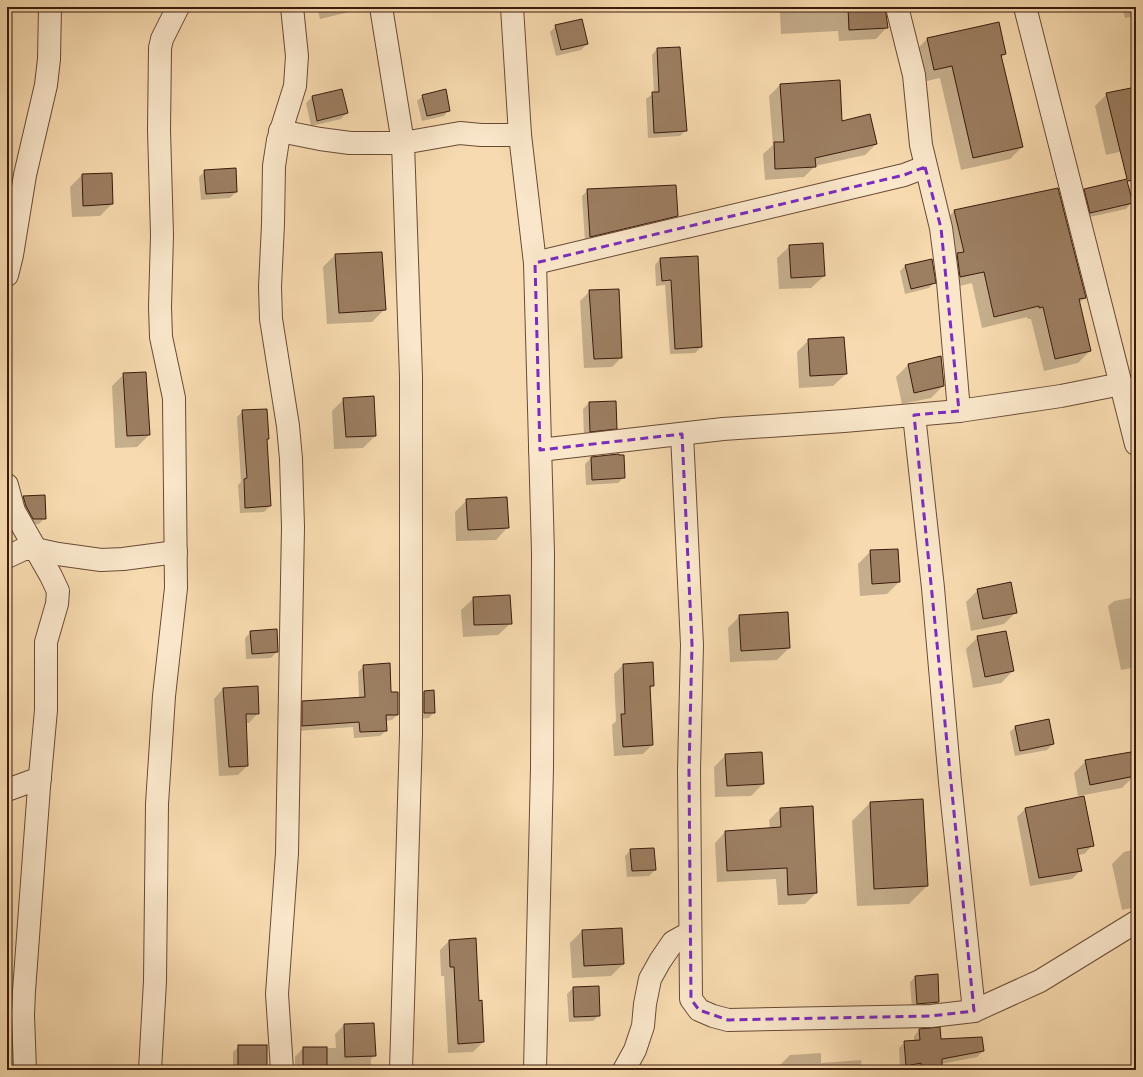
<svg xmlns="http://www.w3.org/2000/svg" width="1143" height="1077" font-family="'IM FELL English',serif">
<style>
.shadow{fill:#0003}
.building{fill:#9c7e61;stroke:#3a1b0c}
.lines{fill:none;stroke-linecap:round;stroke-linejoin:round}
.street-casing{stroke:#694b35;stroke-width:24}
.street{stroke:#fae7cb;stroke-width:22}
.marked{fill:none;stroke:#7b2cbf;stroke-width:3;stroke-dasharray:8 5;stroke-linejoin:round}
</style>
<rect width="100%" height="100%" fill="#f7daaf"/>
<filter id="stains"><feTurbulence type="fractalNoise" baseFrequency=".005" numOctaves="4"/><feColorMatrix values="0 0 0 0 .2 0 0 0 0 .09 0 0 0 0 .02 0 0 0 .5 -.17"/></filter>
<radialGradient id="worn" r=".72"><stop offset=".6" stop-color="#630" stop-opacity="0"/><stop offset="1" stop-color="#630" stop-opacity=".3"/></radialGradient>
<g class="shadow">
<path d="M317,7h37l-5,5 -29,7z"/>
<path d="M782,7h137l-30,7 -5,-3 3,16 -11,12 -37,2 -1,-10 -57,3 -1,-21 2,-3z"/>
<path d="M1122,7h14v9l-11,2z"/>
<path d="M998,23l7,31 -4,4 21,89 -12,12 -49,11 -21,-92 -18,4 -7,-31 12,-12z"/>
<path d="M556,26l31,18 -6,6 -25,6 -6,-24z"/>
<path d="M657,49l29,81 -6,6 -32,2 -2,-39 8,-6 -2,-38z"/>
<path d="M839,81l2,41 35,22 -11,11 -50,11 -11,11 -39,3 -2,-26 10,-9 -4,-49 11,-11z"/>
<path d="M1136,88v60l-30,7 -11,-49 12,-12z"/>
<path d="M342,90l5,23 -6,6 -30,7 -5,-23 6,-6z"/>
<path d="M423,96l26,14 -5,6 -22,5 -5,-20z"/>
<path d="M205,171l31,21 -6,6 -29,2 -2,-23z"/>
<path d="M82,175l30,29 -12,12 -28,1 -2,-30z"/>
<path d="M588,190l89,26 -6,6 -86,20 -3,-46z"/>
<path d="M1085,190l46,13 -5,6 -41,9 -6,-22z"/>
<path d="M954,211l131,87 -6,5 11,48 -12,12 -34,8 -13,-52h-3l-1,-2 -45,11 -10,-45 -24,6 -5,-66z"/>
<path d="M790,246l34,30 -13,12 -32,1 -2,-31z"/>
<path d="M335,255l49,55 -12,12 -45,2 -4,-57z"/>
<path d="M697,257l4,90 -6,6 -25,1 -5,-69 -9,1 -1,-21 5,-6z"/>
<path d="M905,266l29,17 -5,5 -24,6 -5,-23z"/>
<path d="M590,291l31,67 -9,9 -28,1 -4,-67z"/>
<path d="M844,338l2,36 -13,12 -34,2 -2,-36 12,-12z"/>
<path d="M940,357l3,29 -12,12 -29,6 -6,-27 12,-12z"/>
<path d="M124,374l25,61 -12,12 -22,1 -3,-62z"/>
<path d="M344,399l31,37 -12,12 -29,1 -2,-38z"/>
<path d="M589,403l27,25 -6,6 -26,3 -1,-28z"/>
<path d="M243,411l25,27 -2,2 4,66 -6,6 -24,1 -2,-28 3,-3 -4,-65z"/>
<path d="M591,458l33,19 -6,6 -32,2 -1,-21z"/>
<path d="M23,497l22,21 -6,6 -12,1 -9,-22z"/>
<path d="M467,500l41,27 -12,13 -40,1 -1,-29z"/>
<path d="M871,551l28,31 -12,12 -27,2 -2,-32z"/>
<path d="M978,590l38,22 -12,12 -33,7 -5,-29z"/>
<path d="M1136,597v70l-15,3 -13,-64 6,-5z"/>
<path d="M474,598l37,25 -13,12 -35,2 -2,-27z"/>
<path d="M740,616l49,32 -12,12 -47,2 -2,-34z"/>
<path d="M251,632l26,20 -6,6 -25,1 -1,-21z"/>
<path d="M978,637l35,34 -12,12 -28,5 -7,-39z"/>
<path d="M623,665l30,21 -4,3 3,56 -9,9 -29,2 -2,-31 4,-4 -2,-47z"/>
<path d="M364,666l26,27 8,21 -6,6 -7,1 1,10 -6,5 -26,2 -1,-11 -57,4 1,-24 6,-5 56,-3 -1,-27z"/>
<path d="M223,689l35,24 -9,10h-3l1,43 -9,9 -19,1 -5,-77z"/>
<path d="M433,691l1,21 -5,6 -11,1v-22l6,-5z"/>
<path d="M1016,726l37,18 -6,6 -32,6 -5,-24z"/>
<path d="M726,755l37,29 -12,12 -36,1 -1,-30z"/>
<path d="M1086,761l48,15 -12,12 -44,8 -4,-23z"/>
<path d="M922,800l5,86 -18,18 -52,2 -5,-85 18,-18z"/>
<path d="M780,809l36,84 -11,11 -27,1 -2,-26 -59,3 -2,-39 10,-11 45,-3 -1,-9z"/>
<path d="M1025,809l68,36 -9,9 -7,1 4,15 -9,9 -42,7 -13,-69z"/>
<path d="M1136,849v58l-14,3 -10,-46 12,-12z"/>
<path d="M631,850l24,20 -6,6 -22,1 -2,-21z"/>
<path d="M582,931l41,33 -12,12 -39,2 -2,-35z"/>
<path d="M449,941l29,61 5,40 -10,10 -25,1 -4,-77h-3l-1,-26z"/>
<path d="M916,976l22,26 -6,6 -20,1 -2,-27z"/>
<path d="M598,987l1,28 -6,6 -24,1 -2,-28 6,-6z"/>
<path d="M373,1024l2,31 -4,4v11h-76v-13l8,-9h33l-1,-14 9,-9z"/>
<path d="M919,1030l21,10 43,11 -6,6 -36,7v6h-25v-2l-16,2 -1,-22 6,-6h9v-6z"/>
<path d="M239,1046l27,21 -4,3h-29v-18z"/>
<path d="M821,1053v10l40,-3 1,10h-84v-3l12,-12z"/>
</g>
<g class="building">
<path d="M848,7h37l3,21 -39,2z"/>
<path d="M582,19l6,25 -27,6 -6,-25z"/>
<path d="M999,22l7,32 -5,1 22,92 -50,11 -21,-92 -18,4 -7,-32z"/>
<path d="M680,47l7,84 -33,2 -2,-41h7l-2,-44z"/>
<path d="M840,80l2,41 28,-7 7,30 -62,14 1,9 -41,2 -1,-27h10l-4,-58z"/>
<path d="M1136,87v93l-9,1 6,22 -43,10 -6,-24 43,-10 -21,-86z"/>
<path d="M342,89l6,24 -31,8 -5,-25z"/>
<path d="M446,89l4,22 -23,5 -5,-21z"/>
<path d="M236,168l1,24 -31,2 -2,-24z"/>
<path d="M112,173l1,31 -30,2 -1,-32z"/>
<path d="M676,185l2,31 -88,21 -3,-48z"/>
<path d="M1058,188l28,110 -7,1 12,52 -36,8 -12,-52 -4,1v-2l-45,11 -10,-45 -24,5 -3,-24 7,-1 -10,-42z"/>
<path d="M823,243l2,33 -34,2 -2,-33z"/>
<path d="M382,252l4,58 -47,3 -4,-59z"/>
<path d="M698,256l4,91 -27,2 -4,-69 -9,1 -2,-23z"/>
<path d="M932,259l4,24 -25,6 -6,-24z"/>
<path d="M619,289l3,69 -28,1 -5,-69z"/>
<path d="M844,337l3,37 -37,2 -2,-37z"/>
<path d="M941,356l3,30 -30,7 -6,-29z"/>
<path d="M146,372l4,63 -23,1 -4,-63z"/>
<path d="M374,396l2,40 -30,1 -3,-39z"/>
<path d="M616,401l1,28 -27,3 -1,-30z"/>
<path d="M267,409l2,30h-2l4,67 -26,2 -1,-29 3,-1 -5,-68z"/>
<path d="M619,454v1h5l1,23 -33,2 -1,-23z"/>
<path d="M45,495l1,24h-13l-7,-13 -3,-10z"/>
<path d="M507,497l2,31 -41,2 -2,-31z"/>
<path d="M898,549l2,33 -28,2 -2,-34z"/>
<path d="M1011,582l6,31 -34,6 -6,-30z"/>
<path d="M510,595l2,29 -38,1 -1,-28z"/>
<path d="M788,612l2,36 -49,3 -2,-36z"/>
<path d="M277,629l1,23 -26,2 -2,-23z"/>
<path d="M1006,631l8,40 -29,6 -8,-41z"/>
<path d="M653,662l1,24h-4l3,59 -30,2 -2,-33h4l-2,-50z"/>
<path d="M390,663l1,29h7v23h-12l1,16 -27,1 -1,-10 -57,4v-25l63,-4 -2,-32z"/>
<path d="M258,686l1,28h-13l2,52 -19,1 -6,-79z"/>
<path d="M434,690l1,23h-11v-22z"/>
<path d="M1049,719l5,25 -34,7 -5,-25z"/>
<path d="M762,752l2,32 -37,2 -2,-32z"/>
<path d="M1131,752l4,24 -45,9 -5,-25z"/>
<path d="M1084,796l10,50 -17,3 5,22 -43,7 -14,-70z"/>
<path d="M923,799l5,87 -54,3 -4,-87z"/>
<path d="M813,806l4,87 -29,2 -1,-27 -60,3 -2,-40 56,-4 -1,-19z"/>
<path d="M654,848l2,22 -24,1 -2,-22z"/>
<path d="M622,928l2,36 -40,2 -2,-36z"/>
<path d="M476,938l3,63 3,-1 2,42 -26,2 -4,-77h-4l-1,-27z"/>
<path d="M938,974l1,28 -22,2 -2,-28z"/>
<path d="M599,986l1,30 -26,1 -1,-30z"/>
<path d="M374,1023l2,33 -31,1 -1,-33z"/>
<path d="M940,1027l1,12 41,-2 2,14 -42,8v11h-20l-1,-7 -15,3 -2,-25 16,-1 -1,-11z"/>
<rect x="238" y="1045" width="29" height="22"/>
<rect x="303" y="1047" width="24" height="22"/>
</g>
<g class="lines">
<g class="street-casing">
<g id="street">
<path d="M381,7l22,136 8,234v357l-10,336"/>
<path d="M512,7l8,128 15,128 8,290 -1,215 -7,302"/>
<path d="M897,7l17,68 7,70 20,83 7,54 11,129"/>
<path d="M1025,7l111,437"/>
<path d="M280,131l40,8 30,4h53l57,-10 21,2h39"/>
<path d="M535,263l369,-88 21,-8"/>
<path d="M7,275l5,-20 13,-80 21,-90 3,-26 1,-52"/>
<path d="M914,415l19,173 17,194 24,229"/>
<path d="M682,434l10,211 -3,125 2,229 8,11 14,6 15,4 203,-4 43,-5 66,-30 96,-59"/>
<path d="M540,450l183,-21 121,-8 115,-10 102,-15 60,-12"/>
<path d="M7,485l7,26 37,65 7,15 -1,13 -11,38v68l-7,77 -15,204 -1,24 2,55"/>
<path d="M7,557l17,-8h11l23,5 43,6 22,-1 53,-7"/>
<path d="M7,790l33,-12"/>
<path d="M150,1070l5,-89 2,-177 7,-108 12,-108 -2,-190 -13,-61 -1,-30 2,-72 -3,-105 1,-82 2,-9 16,-32"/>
<path d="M282,1070l-5,-76 10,-141 6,-326 -2,-68 -3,-33 -17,-107 -1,-32 3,-63 1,-58 4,-26 17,-54 2,-30 -5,-49"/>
<path d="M624,1070l11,-20 8,-24 2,-22 5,-25 10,-18 13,-19 9,-5 8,-2"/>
</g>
</g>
<use href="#street" class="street"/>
</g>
<path class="marked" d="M925,167l16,61 18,183 -45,4 60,596 -43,5 -203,4 -29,-10 -8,-11 -2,-229 3,-125 -10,-211 -142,16 -5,-187 369,-88z"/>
<rect width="1143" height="1077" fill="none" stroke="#f7daaf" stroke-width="24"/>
<rect x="8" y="8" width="1127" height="1061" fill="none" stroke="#3a1b0c" stroke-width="2"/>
<rect x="12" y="12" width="1119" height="1053" fill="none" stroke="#3a1b0c"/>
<rect width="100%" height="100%" filter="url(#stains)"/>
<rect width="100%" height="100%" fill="url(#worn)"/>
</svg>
